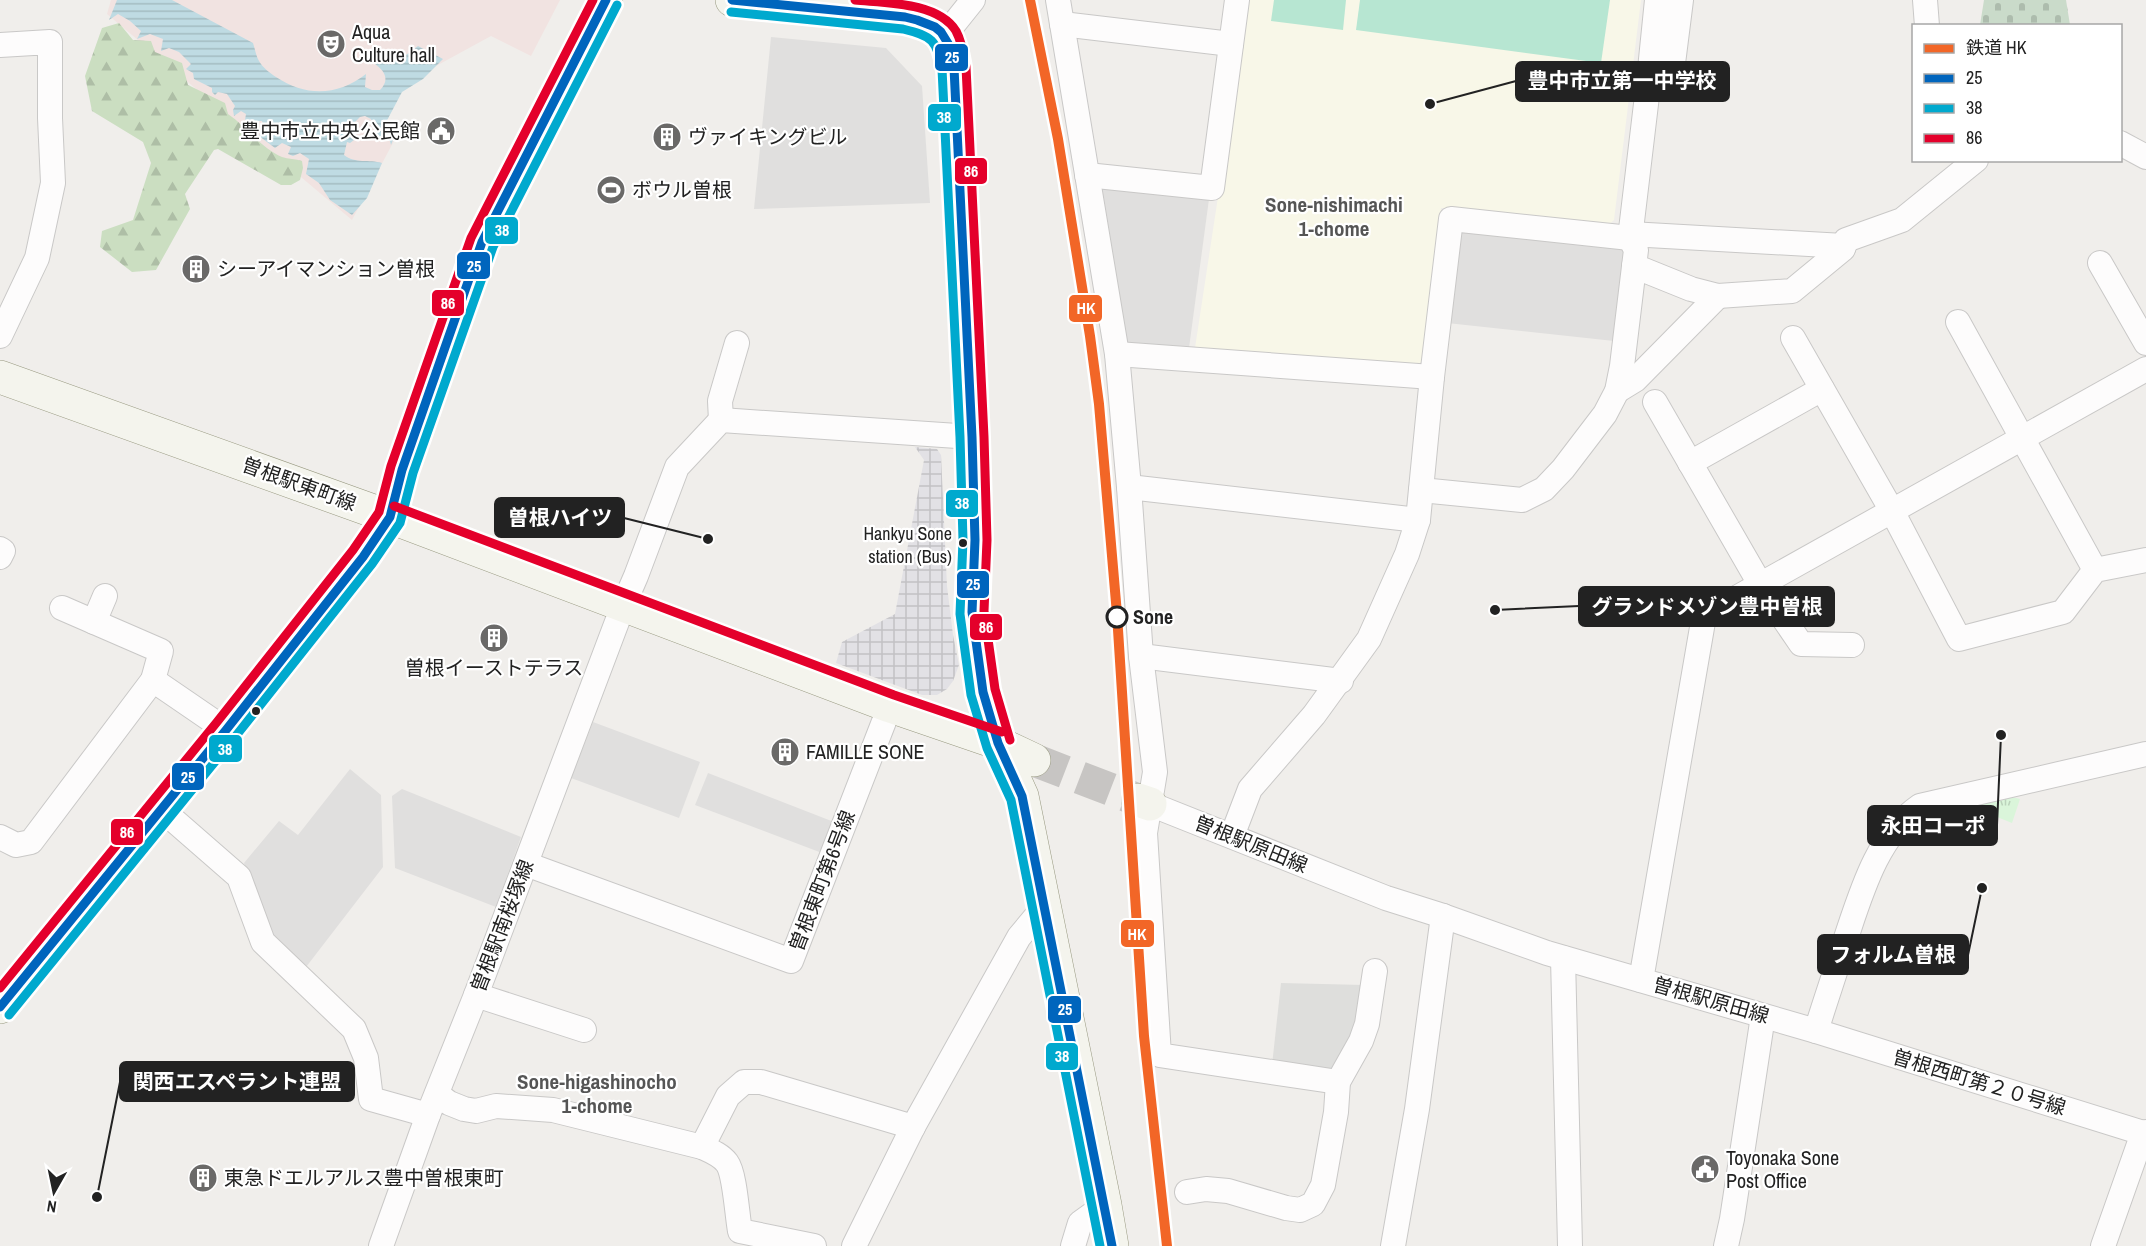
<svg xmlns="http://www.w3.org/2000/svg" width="2146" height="1246" font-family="'Archivo Narrow','Noto Sans JP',sans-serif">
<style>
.commercial{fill:#f1e3e1}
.education{fill:#f8f7e8}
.religious{fill:#dededc}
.forest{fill:url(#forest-firs)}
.cemetery{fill:url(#cemetery-stones)}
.park{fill:url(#park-tufts)}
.pitch{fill:#b7e6d2}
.parking{fill:#e0dfde}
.plaza{fill:url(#plaza-grid)}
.water{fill:url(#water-rules)}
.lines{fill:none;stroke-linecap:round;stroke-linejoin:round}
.secondary-tunnel{stroke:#c7c5c3;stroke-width:33;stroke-dasharray:33 16;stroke-linecap:butt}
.street-casing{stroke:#c9c8c7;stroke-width:26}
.secondary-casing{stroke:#999a82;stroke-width:34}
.street{stroke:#fdfcfc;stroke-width:24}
.secondary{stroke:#f4f4ed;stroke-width:33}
.bus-1-casing{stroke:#fff;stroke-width:14}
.bus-2-casing{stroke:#fff;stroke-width:14}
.bus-3-casing{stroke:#fff;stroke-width:14}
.bus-1{stroke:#0065bd;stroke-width:9}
.bus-2{stroke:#00a9ce;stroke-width:9}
.bus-3{stroke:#e4002b;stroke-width:9}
.rail-1-casing{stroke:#fff;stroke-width:15}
.rail-1{stroke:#f26627;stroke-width:10}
.bus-dot{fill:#222;stroke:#fff;stroke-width:2}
.stop-dot{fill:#fff;stroke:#222;stroke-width:3}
.labels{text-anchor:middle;stroke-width:4.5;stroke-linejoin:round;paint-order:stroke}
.bus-label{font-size:18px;fill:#222;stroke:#fff;text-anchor:end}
.poi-label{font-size:20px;fill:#222;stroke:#fff;text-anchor:start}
.street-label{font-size:20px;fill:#222;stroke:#fff}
.stop-label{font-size:20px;font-weight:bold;fill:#222;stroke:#fff;text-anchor:start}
.neighbourhood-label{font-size:21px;font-weight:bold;fill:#555;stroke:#fff}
.leader{fill:none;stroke:#222;stroke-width:2}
.callout-dot{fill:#222;stroke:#fff;stroke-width:2}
.callout{fill:#222;stroke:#222;stroke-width:2}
.callout-label{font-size:21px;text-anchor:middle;font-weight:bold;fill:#fff}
.line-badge{stroke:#fff;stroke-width:2}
.badge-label{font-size:16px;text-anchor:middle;font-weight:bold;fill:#fff}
</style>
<defs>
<pattern id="forest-firs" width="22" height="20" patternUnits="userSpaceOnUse" patternTransform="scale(1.5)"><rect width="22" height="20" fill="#cbdec1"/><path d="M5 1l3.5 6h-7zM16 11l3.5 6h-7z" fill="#aebea6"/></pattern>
<pattern id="cemetery-stones" width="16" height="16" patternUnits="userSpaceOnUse" patternTransform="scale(1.5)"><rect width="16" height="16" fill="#cadbca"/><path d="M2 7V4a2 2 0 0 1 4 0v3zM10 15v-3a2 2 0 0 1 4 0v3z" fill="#adbcad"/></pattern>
<pattern id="park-tufts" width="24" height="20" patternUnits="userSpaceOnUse" patternTransform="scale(1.5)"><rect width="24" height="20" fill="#daf5da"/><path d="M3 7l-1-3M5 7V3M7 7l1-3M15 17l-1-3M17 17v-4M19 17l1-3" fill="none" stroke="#bbd2bb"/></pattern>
<pattern id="plaza-grid" width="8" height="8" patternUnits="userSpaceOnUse" patternTransform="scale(1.5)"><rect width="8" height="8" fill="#e2e1e5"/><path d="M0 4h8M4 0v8" fill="none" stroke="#c2c1c4"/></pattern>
<pattern id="water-rules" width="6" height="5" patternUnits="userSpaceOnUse" patternTransform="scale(1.5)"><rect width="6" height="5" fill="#bfdbe3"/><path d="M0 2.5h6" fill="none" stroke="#a4bcc2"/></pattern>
</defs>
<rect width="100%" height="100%" fill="#f0eeeb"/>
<path class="commercial" d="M111,0h449l-29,56 -40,-20 -88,48 -23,47 15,8 -43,81 -245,-206z"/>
<path class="education" d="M1248,0h393l-27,220 -8,7 -165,-19 -15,150 -10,8 -221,-18z"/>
<path class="religious" d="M1281,983l83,2 -7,43 -23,40 -15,4 -47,-7z"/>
<path class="forest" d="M119,23l14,17 18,1 4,11 27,11 6,22 37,18 3,11c19,13 33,34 54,43 6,2 14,2 20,4l1,7 -3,12 -9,5h-10l-63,-36 -4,1 -29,44 5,15 -34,61 -24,2 -32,-25 2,-16 31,-11 18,-57 -8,-21 -51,-31 -7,-35 17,-48z"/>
<path class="cemetery" d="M1984,0h82l4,25h-90z"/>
<path class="park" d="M2005,795l15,4 -8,24 -15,-6 -43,8 -6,-18z"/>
<g class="pitch">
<path d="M1274,0h72l-3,30 -72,-9z"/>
<path d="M1360,0h250l-9,63 -245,-33z"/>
</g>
<g class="parking">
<path d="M771,37l115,11 36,38 8,117 -176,6z"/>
<path d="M1103,186l106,13 -20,149 -60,-5 -9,-9 -24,-143z"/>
<path d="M1457,228l167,18 -10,95 -167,-18z"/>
<path d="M593,722l107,40 -21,56 -108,-40z"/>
<path d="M350,769l31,26 2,72 -80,104 -31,-26 -28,-82 35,-42 19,14z"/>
<path d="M708,773l126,49 -12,31 -127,-48z"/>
<path d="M402,789l119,48 -25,70 -101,-39 -3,-72z"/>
</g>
<path class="plaza" d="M915,447l22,2 4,6 6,131 6,49 6,30 -6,16 -6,8 -10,6h-15l-86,-32 6,-21 53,-28 29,-154z"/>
<path class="water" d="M117,0h55l81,43c2,6 3,13 6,18 4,7 11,12 17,16 30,20 62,19 90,-3l-1,13 7,3h8c10,-10 5,-19 -5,-26l1,-1 22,-2 20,-15 25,13 -20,20 -21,13 -19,36 12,7 -4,10 -1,-4 -14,-4 1,-6 -3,-4 -3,-8 -6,-3 -5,1 -6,6v17l-4,3 -3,-1 -3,13c11,9 25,4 38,8l-15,35 -15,17 -22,-15 -11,-17 -13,-9 3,-15 -9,-6 -7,3 -5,-2 3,-7 -9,-4 -7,5 -16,-12 5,-8 -2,-7h-8l-6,7 -3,-8 1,-6 -5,-3 -7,5 -1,-6 2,-4 -8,-12 -9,-2 -3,3 -3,-3v-4l-18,-9 -1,-6 -7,-4 5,-5 -12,-12 -10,-4 -8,3 2,-12 -13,-5 -13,5 4,-8 -11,-10 -12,-7 -9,6z"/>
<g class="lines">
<path class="secondary-tunnel" d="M1034,760l104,40"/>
<g class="street-casing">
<g id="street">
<path d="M1058,0l59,354 12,133 12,169 14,116 -10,61 14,222 179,27"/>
<path d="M1657,0l-8,79h22l10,-79"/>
<path d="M1925,0l2,26"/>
<path d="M1062,24l169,20"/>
<path d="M945,35l28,-35"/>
<path d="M0,45l50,-3v76l3,65 -16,75 -37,78"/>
<path d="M2120,143l26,14"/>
<path d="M1087,175l125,13 25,-188"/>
<path d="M1630,234l214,12"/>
<path d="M2100,263l46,80"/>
<path d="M1634,266l57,23 27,7 74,-5 51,-42 3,-9 56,-20 74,-60"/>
<path d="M1958,322l137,248"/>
<path d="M1793,338l99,173 67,128 104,-27 32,-42 51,-10"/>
<path d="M1117,354l315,23"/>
<path d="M1617,391l18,-11 83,-84"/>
<path d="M1655,402l105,182 41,60 51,1"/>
<path d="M721,420l-1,-19 17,-58"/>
<path d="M1690,463l132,-74"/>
<path d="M1129,487l289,33"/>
<path d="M1421,490l101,10 22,-11 19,-20 42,-55 12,-23 5,-25 14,-116 -6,-12 19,-159"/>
<path d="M0,549l3,2 -3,6"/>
<path d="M62,608l99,43 -8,29"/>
<path d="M94,622l11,-26"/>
<path d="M1141,656l200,25"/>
<path d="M1150,804l236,94 57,18 104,37 269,78 327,102"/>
<path d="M161,809l78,68 24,65 91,87 12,29 5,41 57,16"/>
<path d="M1232,836l18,-47 64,-74 55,-76 38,-85 11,-34 14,-143 19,-158 179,19"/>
<path d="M0,837l16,8 15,-3 122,-162 73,50"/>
<path d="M526,864l265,97 99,-255"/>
<path d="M1563,958l7,288"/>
<path d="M1641,980l63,-364 442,-247"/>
<path d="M476,995l108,35"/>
<path d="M1816,1031c9,-29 19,-58 28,-87 16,-47 32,-108 76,-138l226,-52"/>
<path d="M437,1094l12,9 15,6 12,2 20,-5 57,4 149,37c9,4 19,8 25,16 8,11 10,52 13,68l74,15"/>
<path d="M702,1147l26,-51 16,-14h17l152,45"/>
<path d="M1187,1192l19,-3 22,2 58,17 14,2 13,-6 10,-19 13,-73 2,-30 23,-41 6,-17 8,-53"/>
<path d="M381,1246l47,-131 48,-120 147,-389 13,-30 41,-109 44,-47 251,17"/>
<path d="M854,1246l59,-119 106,-190 25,-30"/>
<path d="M1073,1246l7,-23 25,-18"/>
<path d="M1393,1246l24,-137 26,-193"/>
<path d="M1726,1246l6,-27 31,-203"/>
<path d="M2103,1246l40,-113 3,-1"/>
</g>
</g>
<g class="secondary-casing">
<g id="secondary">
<path d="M732,0l173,17c37,9 43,13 49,51l18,369 3,103 -3,72 11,80 15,51 24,53 83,409 7,41"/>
<path d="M0,377l390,140 500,189 108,37 36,17"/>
<path d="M1138,800l12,4"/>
<path d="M0,1007l226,-277 137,-173 27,-40 12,-47 80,-228 124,-242"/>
</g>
</g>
<use href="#street" class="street"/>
<use href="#secondary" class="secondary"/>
<g class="bus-1-casing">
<g id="bus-1">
<path d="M732,0l173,17 12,3 18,7 6,5 8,13 5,23 18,369 3,103 -3,72 11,80 15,51 24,53 90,450"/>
<path d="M0,1007l226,-277 137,-173 27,-40 12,-47 80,-228 124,-242"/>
</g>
</g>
<g class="bus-2-casing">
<g id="bus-2">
<path d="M731,12l172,17c29,7 34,11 39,40l18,368 3,103 -3,74 11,81 16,53 24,52 89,446"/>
<path d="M9,1015l226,-278 137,-173 28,-41 13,-50 80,-226 124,-242"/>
</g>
</g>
<g class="bus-3-casing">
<g id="bus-3">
<path d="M855,0c30,3 83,2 101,31 6,11 8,24 10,36l18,370 3,103 -3,71 11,78 15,51"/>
<path d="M394,506l500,189 108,37"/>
<path d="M0,988l217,-266 136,-172 26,-38 12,-46 80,-228 122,-238"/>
</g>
</g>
<use href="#bus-1" class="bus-1"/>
<use href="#bus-2" class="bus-2"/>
<use href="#bus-3" class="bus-3"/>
<g class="rail-1-casing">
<path id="rail-1" d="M1030,0l28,139 32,197 9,68 18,210 27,422 23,210"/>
</g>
<use href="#rail-1" class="rail-1"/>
</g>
<defs>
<g id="theatre-disc" transform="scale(1.5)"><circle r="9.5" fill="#6a6968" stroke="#fff"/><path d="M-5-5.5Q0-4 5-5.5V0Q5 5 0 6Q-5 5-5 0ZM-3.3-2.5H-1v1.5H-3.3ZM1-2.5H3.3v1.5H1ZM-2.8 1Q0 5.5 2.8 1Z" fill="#fff"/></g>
<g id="civic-disc" transform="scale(1.5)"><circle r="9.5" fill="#6a6968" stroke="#fff"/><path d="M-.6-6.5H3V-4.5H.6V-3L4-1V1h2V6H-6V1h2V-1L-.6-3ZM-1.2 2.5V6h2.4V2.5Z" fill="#fff"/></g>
<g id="building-disc" transform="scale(1.5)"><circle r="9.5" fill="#6a6968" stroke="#fff"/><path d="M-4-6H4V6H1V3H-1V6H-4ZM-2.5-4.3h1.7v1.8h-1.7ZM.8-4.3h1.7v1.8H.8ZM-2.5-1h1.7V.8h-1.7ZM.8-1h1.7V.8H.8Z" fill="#fff"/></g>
<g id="stadium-disc" transform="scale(1.5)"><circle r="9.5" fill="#6a6968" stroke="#fff"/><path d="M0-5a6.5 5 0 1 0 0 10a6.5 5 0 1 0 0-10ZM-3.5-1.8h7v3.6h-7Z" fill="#fff"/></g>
</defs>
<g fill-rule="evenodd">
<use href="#theatre-disc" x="331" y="44"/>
<use href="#civic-disc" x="441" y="131"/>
<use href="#building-disc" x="667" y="137"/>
<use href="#stadium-disc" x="611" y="190"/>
<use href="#building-disc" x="196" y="269"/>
<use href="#building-disc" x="494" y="638"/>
<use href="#building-disc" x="785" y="752"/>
<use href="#civic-disc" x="1705" y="1169"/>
<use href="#building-disc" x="203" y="1178"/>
</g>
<g class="bus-dot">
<circle cx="963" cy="543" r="5"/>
<circle cx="256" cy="711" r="5"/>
</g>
<circle class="stop-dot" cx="1117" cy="617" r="10"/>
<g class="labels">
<g class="bus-label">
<text x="952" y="540">Hankyu Sone<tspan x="952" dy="23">station (Bus)</tspan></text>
</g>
<g class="poi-label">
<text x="352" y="39">Aqua<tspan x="352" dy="23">Culture hall</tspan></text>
<text x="420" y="138" text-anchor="end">豊中市立中央公民館</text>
<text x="688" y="144">ヴァイキングビル</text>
<text x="632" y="197">ボウル曽根</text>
<text x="217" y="276">シーアイマンション曽根</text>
<text x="494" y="675" text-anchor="middle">曽根イーストテラス</text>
<text x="806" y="759">FAMILLE SONE</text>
<text x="1726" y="1165">Toyonaka Sone<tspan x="1726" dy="23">Post Office</tspan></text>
<text x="224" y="1185">東急ドエルアルス豊中曽根東町</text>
</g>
<g class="street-label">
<text transform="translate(299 484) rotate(20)" y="7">曽根駅東町線</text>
<text transform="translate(1251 844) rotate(22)" y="7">曽根駅原田線</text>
<text transform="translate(822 881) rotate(-69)" y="7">曽根東町第6号線</text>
<text transform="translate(502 926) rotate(-69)" y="7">曽根駅南桜塚線</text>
<text transform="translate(1711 1000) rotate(16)" y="7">曽根駅原田線</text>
<text transform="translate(1979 1082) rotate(17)" y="7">曽根西町第２０号線</text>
</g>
<g class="stop-label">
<text x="1133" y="624">Sone</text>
</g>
<g class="neighbourhood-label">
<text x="1334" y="212">Sone-nishimachi<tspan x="1334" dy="24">1-chome</tspan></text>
<text x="597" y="1089">Sone-higashinocho<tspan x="597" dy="24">1-chome</tspan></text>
</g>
</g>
<path class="leader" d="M1430 104L1516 81M708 539L624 518M1495 610L1579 606M2001 735L1997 825M1982 888L1968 955M97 1197L120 1082"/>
<g class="callout-dot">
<circle cx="1430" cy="104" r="6"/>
<circle cx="708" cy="539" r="6"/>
<circle cx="1495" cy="610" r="6"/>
<circle cx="2001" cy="735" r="6"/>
<circle cx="1982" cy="888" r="6"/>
<circle cx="97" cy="1197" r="6"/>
</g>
<g class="callout">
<rect x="1516" y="62" width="213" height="39" rx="6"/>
<rect x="495" y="498" width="129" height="39" rx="6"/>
<rect x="1579" y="587" width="255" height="39" rx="6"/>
<rect x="1868" y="806" width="129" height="39" rx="6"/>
<rect x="1818" y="935" width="150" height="39" rx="6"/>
<rect x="120" y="1062" width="234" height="39" rx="6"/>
</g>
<g class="callout-label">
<text x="1622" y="88">豊中市立第一中学校</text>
<text x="560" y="525">曽根ハイツ</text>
<text x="1707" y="614">グランドメゾン豊中曽根</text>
<text x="1933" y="833">永田コーポ</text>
<text x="1893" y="962">フォルム曽根</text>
<text x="237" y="1089">関西エスペラント連盟</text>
</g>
<g class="line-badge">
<rect x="934" y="43" width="35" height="29" rx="6" fill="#0065bd"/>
<rect x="927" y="103" width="35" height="29" rx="6" fill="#00a9ce"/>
<rect x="954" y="157" width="34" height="28" rx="6" fill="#e4002b"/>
<rect x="484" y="216" width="35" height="29" rx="6" fill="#00a9ce"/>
<rect x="456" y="251" width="35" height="29" rx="6" fill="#0065bd"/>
<rect x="431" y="289" width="34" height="28" rx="6" fill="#e4002b"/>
<rect x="1068" y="294" width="35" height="29" rx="6" fill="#f26627"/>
<rect x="945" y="489" width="34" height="29" rx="6" fill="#00a9ce"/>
<rect x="956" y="570" width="34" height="29" rx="6" fill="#0065bd"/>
<rect x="969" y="613" width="34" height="28" rx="6" fill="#e4002b"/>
<rect x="208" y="734" width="35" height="29" rx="6" fill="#00a9ce"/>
<rect x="171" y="762" width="34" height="29" rx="6" fill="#0065bd"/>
<rect x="110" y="818" width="34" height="28" rx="6" fill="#e4002b"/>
<rect x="1120" y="919" width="35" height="29" rx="6" fill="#f26627"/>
<rect x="1047" y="995" width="35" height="29" rx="6" fill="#0065bd"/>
<rect x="1045" y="1042" width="34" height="29" rx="6" fill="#00a9ce"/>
</g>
<g class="badge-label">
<text x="952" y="63">25</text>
<text x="944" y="123">38</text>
<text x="971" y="177">86</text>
<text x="502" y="236">38</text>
<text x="474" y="272">25</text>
<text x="448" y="309">86</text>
<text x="1086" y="314">HK</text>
<text x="962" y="509">38</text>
<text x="973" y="590">25</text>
<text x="986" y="633">86</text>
<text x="225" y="755">38</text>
<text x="188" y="783">25</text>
<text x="127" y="838">86</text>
<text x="1137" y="940">HK</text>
<text x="1065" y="1015">25</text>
<text x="1062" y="1062">38</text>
</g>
<rect x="1912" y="24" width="210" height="138" fill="#ffffff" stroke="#a7a7a7" stroke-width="1.5"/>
<rect x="1924" y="44" width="30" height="9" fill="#f26627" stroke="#a7a7a7" stroke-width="1.5"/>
<text x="1966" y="54" font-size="18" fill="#222222">鉄道 HK</text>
<rect x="1924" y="74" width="30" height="9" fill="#0065bd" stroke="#a7a7a7" stroke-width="1.5"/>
<text x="1966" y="84" font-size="18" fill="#222222">25</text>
<rect x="1924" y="104" width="30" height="9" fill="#00a9ce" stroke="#a7a7a7" stroke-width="1.5"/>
<text x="1966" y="114" font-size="18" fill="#222222">38</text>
<rect x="1924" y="134" width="30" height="9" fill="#e4002b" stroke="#a7a7a7" stroke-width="1.5"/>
<text x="1966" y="144" font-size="18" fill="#222222">86</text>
<g transform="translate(54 1192) rotate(189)" stroke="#ffffff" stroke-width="4.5" paint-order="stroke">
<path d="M0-4.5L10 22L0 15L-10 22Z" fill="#222222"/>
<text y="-9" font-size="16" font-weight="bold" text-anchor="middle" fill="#222222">N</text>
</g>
</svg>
